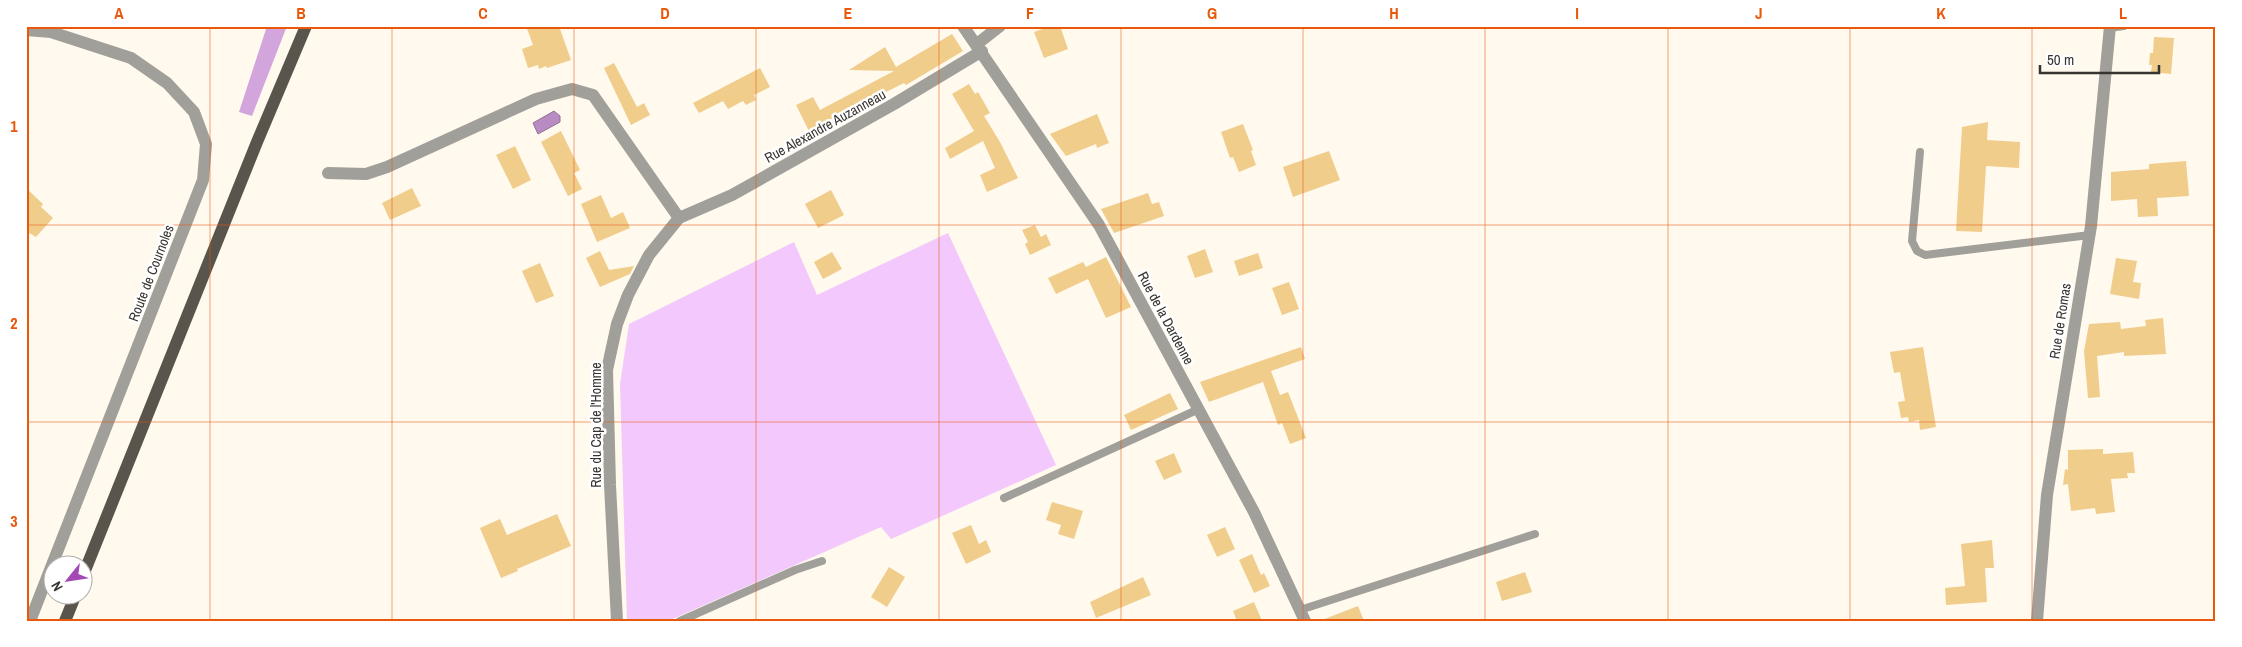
<svg xmlns="http://www.w3.org/2000/svg" width="2242" height="647" font-family="'Archivo Narrow',sans-serif">
<style>
.green{fill:#f3c8fc}
.forest{fill:#d3a5dd}
.water{fill:#b88cc2;stroke:#917296}
.building{fill:#f1cd8c}
.lines{fill:none;stroke-linecap:round;stroke-linejoin:round}
.service{stroke:#a19f9a;stroke-width:8}
.minor{stroke:#a19f9a;stroke-width:12}
.tertiary{stroke:#a19f9a;stroke-width:12}
.primary{stroke:#59554d;stroke-width:12}
.grid{fill:none;stroke:#e8590c;stroke-width:1;stroke-opacity:0.55}
.labels{text-anchor:middle;stroke-width:5;stroke-linejoin:round;paint-order:stroke}
.street-label{font-size:14px;fill:#373430;stroke:#fff}
.neatline{fill:none;stroke:#e8590c;stroke-width:2}
.grid-label{font-size:16px;text-anchor:middle;font-weight:bold;fill:#e8590c}
</style>
<rect width="100%" height="100%" fill="#fff9ee"/>
<path class="green" d="M948,233l108,232 -165,74 -10,-12 -213,94h-41l-7,-237 9,-60 165,-82 23,53z"/>
<path class="forest" d="M267,26h20l-35,90 -13,-4z"/>
<path class="water" d="M554,111l6,5v6l-22,12 -5,-11z"/>
<g class="building">
<path d="M526,26h33l12,34 -24,8 -1,-2 -7,3 -1,-4 -10,3 -6,-19 11,-4z"/>
<path d="M1051,26h9l8,23 -24,9 -10,-26z"/>
<path d="M952,34l11,17 -57,34 -2,-2 -20,10 -1,-2 -56,30 3,6 -18,10 -16,-32 17,-8 7,13 74,-39 -45,-1 36,-23 11,20z"/>
<path d="M2154,37l20,1 -3,36 -20,-2 1,-7h-3l1,-12h3z"/>
<path d="M614,63l23,44 7,-4 6,12 -19,10 -27,-57z"/>
<path d="M760,68l10,19 -16,8 2,5 -10,5 -3,-4 -15,8 -5,-8 -24,12 -6,-10z"/>
<path d="M969,84l6,10 3,-2 12,21 -6,3 16,26 18,36 -31,14 -7,-17 15,-7 -12,-27 -33,18 -5,-11 29,-17 -22,-37z"/>
<path d="M1097,114l12,29 -12,5 -1,-4 -30,12 -16,-22z"/>
<path d="M1988,122l-1,18 33,2 -1,26 -33,-2 -4,66 -26,-1 6,-104z"/>
<path d="M1243,124l10,26 -2,1 5,14 -17,7 -6,-15 -3,1 -9,-26z"/>
<path d="M561,131l19,39 -6,3 8,16 -14,7 -27,-54z"/>
<path d="M515,146l16,34 -18,9 -17,-34z"/>
<path d="M1329,151l11,29 -47,17 -10,-30z"/>
<path d="M2186,161l3,35 -32,2 1,18 -20,1 -1,-18 -26,2v-29l38,-3v-5z"/>
<path d="M26,188l17,16 -2,3 12,11 -17,19 -10,-6z"/>
<path d="M412,188l9,18 -31,14 -8,-17z"/>
<path d="M831,190l13,25 -26,13 -13,-24z"/>
<path d="M1148,193l4,11 7,-2 5,14 -50,17 -13,-24z"/>
<path d="M601,195l10,23 12,-6 7,16 -33,14 -16,-38z"/>
<path d="M1035,225l6,12 5,-3 5,11 -21,10 -5,-11 3,-2 -6,-12z"/>
<path d="M1205,249l8,23 -18,6 -8,-22z"/>
<path d="M600,251l9,19 25,-4 -4,8 -30,13 -14,-29z"/>
<path d="M832,252l10,17 -19,10 -9,-17z"/>
<path d="M1258,253l5,15 -24,8 -5,-15z"/>
<path d="M1106,257l25,50 -25,11 -18,-39 -32,15 -8,-16 35,-16 3,5z"/>
<path d="M2116,258l21,3 -4,21 8,1 -2,16 -29,-5z"/>
<path d="M540,263l14,33 -18,7 -14,-32z"/>
<path d="M1289,282l10,27 -17,6 -10,-27z"/>
<path d="M2163,318l3,36 -42,2v-4l-27,4 3,41 -12,1 -4,-47 5,-27 31,-2 1,7 25,-3 -1,-6z"/>
<path d="M1301,347l4,12 -34,12 9,24 8,-3 18,46 -16,6 -8,-21 -4,2 -15,-43 -54,20 -9,-20z"/>
<path d="M1923,347l13,80 -16,3 -1,-10 -10,2 -1,-5 -7,1 -3,-16 7,-1 -5,-29 -6,1 -4,-21z"/>
<path d="M1170,393l8,16 -47,21 -7,-15z"/>
<path d="M2103,449v5l30,-2 2,21h-8l1,5 -17,1 4,33 -19,2 -1,-6 -24,3 -3,-27 -5,1 2,-16 3,1v-20z"/>
<path d="M1174,453l8,19 -18,8 -9,-19z"/>
<path d="M1052,502l31,9 -9,28 -16,-5 3,-9 -15,-5z"/>
<path d="M557,514l14,32 -54,23 1,2 -17,7 -21,-50 20,-9 7,16z"/>
<path d="M971,525l8,19 7,-4 5,12 -25,12 -14,-31z"/>
<path d="M1225,527l10,22 -18,8 -10,-22z"/>
<path d="M1992,540l2,28h-9l2,34 -41,3 -1,-17 20,-2 -4,-42z"/>
<path d="M1252,554l9,21 3,-2 6,13 -16,7 -15,-33z"/>
<path d="M889,567l16,10 -18,30 -16,-10z"/>
<path d="M1525,572l7,20 -30,9 -6,-19z"/>
<path d="M1143,577l8,18 -55,23 -6,-16z"/>
<path d="M1254,602l8,19h-25l-4,-10z"/>
<path d="M1358,606l6,15h-42v-1z"/>
</g>
<g class="lines">
<g class="service">
<path d="M2109,28l15,-2"/>
<path d="M1920,152l-8,89 5,10 8,4 165,-20"/>
<path d="M1004,498l195,-89"/>
<path d="M1300,610l235,-76"/>
<path d="M680,621l115,-51 27,-9"/>
</g>
<g class="minor">
<path d="M26,30l25,2 80,26 36,25 27,29 12,32 -3,36 -173,441"/>
<path d="M977,44l23,-18"/>
<path d="M328,173l38,1 21,-7 149,-68 36,-10 21,6 86,123"/>
<path d="M617,621l-7,-136 -3,-115 10,-46 11,-29 21,-40 30,-37 53,-23 162,-91 88,-53"/>
</g>
<g class="tertiary">
<path d="M963,26l136,199 155,287 51,109"/>
<path d="M2037,621l10,-126 44,-269 19,-200"/>
</g>
<g class="primary">
<path d="M82,578l175,-436 49,-116"/>
<path d="M65,621l11,-27"/>
</g>
</g>
<path class="grid" d="M210,26v595M392,26v595M574,26v595M756,26v595M939,26v595M1121,26v595M1303,26v595M1485,26v595M1668,26v595M1850,26v595M2032,26v595M26,225h2190M26,422h2190"/>
<g class="labels">
<g class="street-label">
<text transform="translate(825 126) rotate(-29)" y="5">Rue Alexandre Auzanneau</text>
<text transform="translate(151 273) rotate(-69)" y="5">Route de Cournoles</text>
<text transform="translate(1166 318) rotate(62)" y="5">Rue de la Dardenne</text>
<text transform="translate(2060 321) rotate(-81)" y="5">Rue de Romas</text>
<text transform="translate(596 425) rotate(-90)" y="5">Rue du Cap de l'Homme</text>
</g>
</g>
<rect width="2242" height="647" fill="none" stroke="#ffffff" stroke-width="55"/>
<g transform="translate(68 580) rotate(240)"><circle r="24" fill="#ffffff" stroke="#afaeac"/>
<path d="M0-4L9 19L0 12L-9 19Z" fill="#a249b6"/>
<text y="-8" font-size="14" font-weight="bold" text-anchor="middle" fill="#373430">N</text>
</g>
<path d="M2040 65v8h119v-8" fill="none" stroke="#373430" stroke-width="2.5"/>
<text x="2047" y="65" font-size="15" fill="#373430" stroke="#ffffff" stroke-width="4" paint-order="stroke">50 m</text>
<rect x="28" y="28" width="2186" height="592" class="neatline"/>
<g class="grid-label">
<text x="119" y="19">A</text>
<text x="301" y="19">B</text>
<text x="483" y="19">C</text>
<text x="665" y="19">D</text>
<text x="848" y="19">E</text>
<text x="1030" y="19">F</text>
<text x="1212" y="19">G</text>
<text x="1394" y="19">H</text>
<text x="1577" y="19">I</text>
<text x="1759" y="19">J</text>
<text x="1941" y="19">K</text>
<text x="2123" y="19">L</text>
<text x="14" y="132">1</text>
<text x="14" y="329">2</text>
<text x="14" y="527">3</text>
</g>
</svg>
